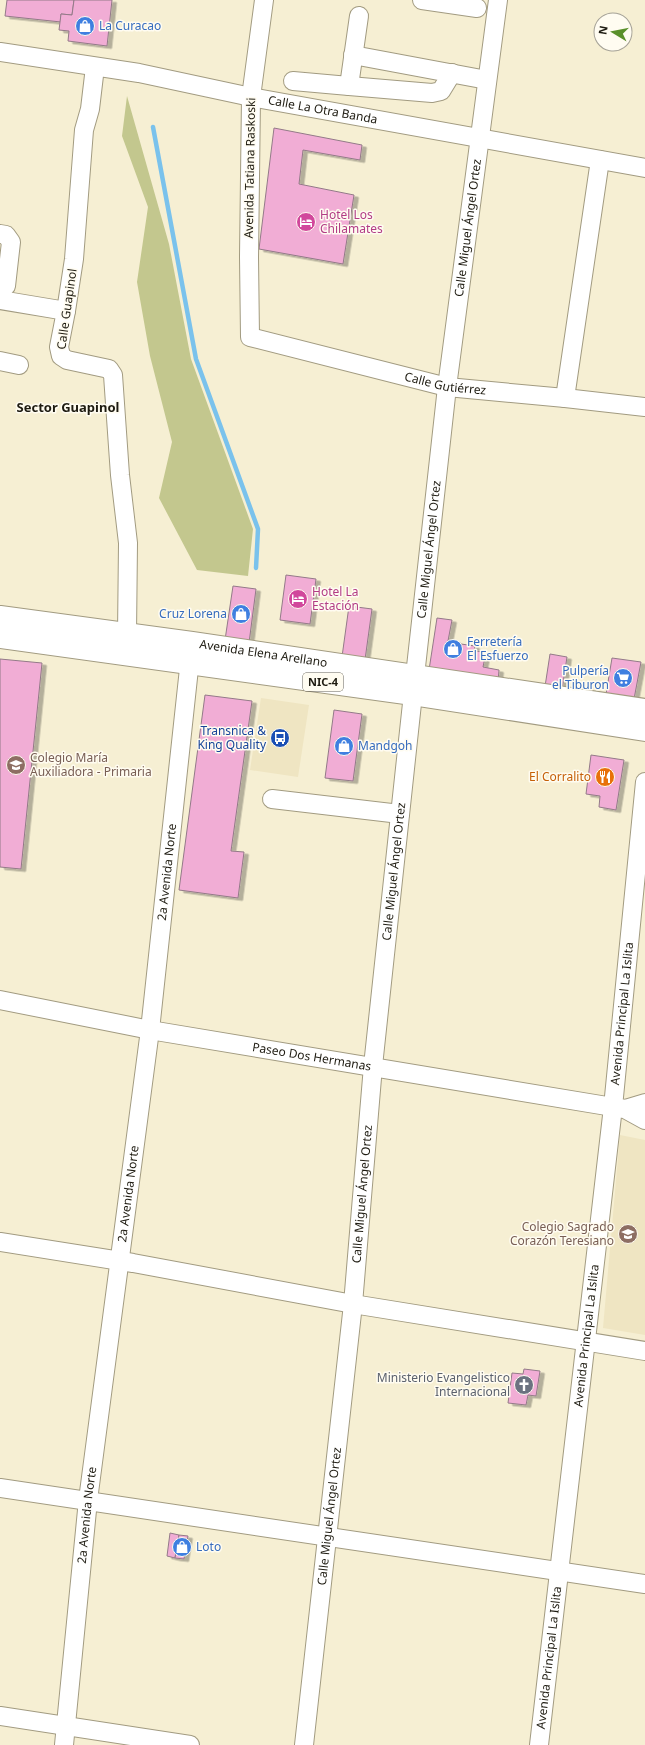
<svg xmlns="http://www.w3.org/2000/svg" width="645" height="1745" font-family="'Noto Sans',sans-serif">
<style>
.built{fill:#efe5c2}
.green{fill:#c3c78e}
.lines{fill:none;stroke-linecap:round;stroke-linejoin:round}
.stream{stroke:#7ac2ec;stroke-width:4.5}
.building{fill:#f1add5;stroke:#937a88;filter:url(#shadow)}
.minor-casing{stroke:#a29b81;stroke-width:20}
.highway-casing{stroke:#a29b81;stroke-width:24}
.minor{stroke:#fff;stroke-width:18}
.highway{stroke:#fff;stroke-width:22}
.labels{text-anchor:middle;stroke-width:3;stroke-linejoin:round;paint-order:stroke}
.shield{fill:#fffcf1;stroke:#625e54;stroke-width:1}
.shield-label{font-size:11px;font-weight:bold;fill:#1e1b11}
.shop-label{font-size:12px;fill:#366cbe;stroke:#fffcf1;text-anchor:start}
.street-label{font-size:12px;fill:#1e1b11;stroke:#fffcf1}
.hotel-label{font-size:12px;fill:#b23c85;stroke:#fffcf1;text-anchor:start}
.transit-label{font-size:12px;fill:#164399;stroke:#fffcf1;text-anchor:end}
.education-label{font-size:12px;fill:#785e54;stroke:#fffcf1;text-anchor:start}
.food-label{font-size:12px;fill:#c56008;stroke:#fffcf1;text-anchor:end}
.worship-label{font-size:12px;fill:#5b616d;stroke:#fffcf1;text-anchor:end}
.neighbourhood-label{font-size:13px;font-weight:bold;fill:#1e1b11;stroke:#fffcf1}
</style>
<defs>
<filter id="shadow"><feDropShadow dx="4.5" dy="2.5" stdDeviation="0" flood-color="#0004"/></filter>
</defs>
<rect width="100%" height="100%" fill="#f6efd3"/>
<g class="built">
<path d="M261,698l48,7 -11,72 -48,-7z"/>
<path d="M620,1135l25,5v195l-42,-7z"/>
</g>
<path class="green" d="M127,96l42,148 22,115 62,170 -5,47 -51,-6 -38,-72 13,-56 -22,-86 -13,-74 11,-75 -26,-71z"/>
<g class="lines">
<path class="stream" d="M153,127l43,232 62,170 -2,39"/>
</g>
<g class="building">
<path d="M7,0h67l-2,15 -11,-1v8l-56,-6z"/>
<path d="M74,0h38l-5,46 -39,-5 1,-10 -10,-1 2,-16 11,1z"/>
<path d="M274,128l88,17 -2,15 -57,-10 -4,34 55,11 -11,69 -84,-15z"/>
<path d="M286,575l30,4 -6,45 -30,-4z"/>
<path d="M233,586l23,3 -7,54 -24,-3z"/>
<path d="M349,606l23,3 -8,58 -23,-3z"/>
<path d="M437,618l15,2 -5,26 13,2 1,-4 14,2 -1,5 12,1 -3,15 16,3 -1,11 -69,-11z"/>
<path d="M550,654l17,3 -6,39 -17,-3z"/>
<path d="M612,658l29,4 -7,37 -28,-5z"/>
<path d="M0,659l42,4 -21,206 -21,-2z"/>
<path d="M205,695l47,6 -21,150 13,1 -6,46 -59,-8z"/>
<path d="M334,710l28,4 -9,67 -28,-3z"/>
<path d="M591,755l33,5 -8,50 -17,-3 1,-11 -14,-2z"/>
<path d="M524,1369l16,2 -4,25 -8,-1 -2,10 -18,-2 4,-30 11,1z"/>
<path d="M170,1533l9,2 -4,23 -8,-2z"/>
<path d="M179,1535l9,1 -4,23 -9,-1z"/>
</g>
<g class="lines">
<g class="minor-casing">
<g id="minor">
<path id="s1" d="M264,0l-13,97 -2,160 1,80 197,50 118,11 80,9"/>
<path d="M422,0l55,8"/>
<path id="s2" d="M0,52l139,21 112,24 394,71"/>
<path d="M353,55l134,25"/>
<path d="M95,67l-5,42 -6,21 -10,129 -8,52 -7,36 2,9 6,4 42,9 4,6 7,100 8,68 -1,91"/>
<path d="M293,81l56,5 10,-70"/>
<path d="M349,86l83,7 9,-2 11,-18"/>
<path d="M0,234l6,1 5,7 -5,44"/>
<path d="M0,300l66,11"/>
<path d="M0,361l19,4"/>
<path d="M565,398l35,-238"/>
<path d="M272,799l128,15"/>
<path id="s3" d="M0,1000l150,30 475,79 20,11"/>
<path d="M625,1109l20,-6"/>
<path d="M0,1242l133,21 220,41 292,47"/>
<path d="M0,1488l645,96"/>
<path d="M0,1716l190,29"/>
<path id="s4" d="M64,1745l24,-245 62,-470 41,-380"/>
<path id="s5" d="M304,1745l49,-441 20,-238 40,-372 34,-307 51,-387"/>
<path id="s6" d="M539,1745l74,-638 32,-325"/>
</g>
</g>
<g class="highway-casing">
<g id="highway">
<path id="s7" d="M0,617l192,26 453,67"/>
<path d="M0,637l413,57 232,36"/>
</g>
</g>
<use href="#minor" class="minor"/>
<use href="#highway" class="highway"/>
</g>
<defs>
<g id="shop-disc" transform="scale(1)"><circle r="9.5" fill="#3f7fe0" stroke="#fffcf1"/><path d="M-5-2.5h2.3a2.7 3.5 0 0 1 5.4 0H5L5.5 6h-11ZM-1.5-2.5h3a1.5 2.3 0 0 0-3 0Z" fill="#fff"/></g>
<g id="hotel-disc" transform="scale(1)"><circle r="9.5" fill="#d1479c" stroke="#fffcf1"/><path d="M-6-4.5h1.5V1H6V5H4.5V3h-9V5H-6ZM-4 0a1.8 1.8 0 1 1 3.6 0ZM.5 0V-2.5h3Q6-2.5 6 0Z" fill="#fff"/></g>
<g id="supermarket-disc" transform="scale(1)"><circle r="9.5" fill="#3f7fe0" stroke="#fffcf1"/><path d="M-6-5.5h2.5l.6 2H6L4.5 2H-2.5L-4.4-4H-6ZM-1.5 3.2a1.3 1.3 0 1 0 .1 0ZM3 3.2a1.3 1.3 0 1 0 .1 0Z" fill="#fff"/></g>
<g id="bus-disc" transform="scale(1)"><circle r="9.5" fill="#1a4fb4" stroke="#fffcf1"/><path d="M-5-6H5V4H4V6H2V4H-2V6H-4V4H-5ZM-3.5-4V0h7V-4ZM-3.5 1.2v1.5H-2V1.2ZM2 1.2v1.5H3.5V1.2Z" fill="#fff"/></g>
<g id="school-disc" transform="scale(1)"><circle r="9.5" fill="#8d6e63" stroke="#fffcf1"/><path d="M0-5L7-2L0 1L-7-2ZM-4 1L0 2.5L4 1V4Q0 6-4 4Z" fill="#fff"/></g>
<g id="restaurant-disc" transform="scale(1)"><circle r="9.5" fill="#e8710a" stroke="#fffcf1"/><path d="M-5-6h1v4h1v-4h1v4h1v-4h1v5L-1.5 .5V6h-2V.5L-5-1ZM5-6V6H3V1.5H1.5Q1.5-4 5-6Z" fill="#fff"/></g>
<g id="church-disc" transform="scale(1)"><circle r="9.5" fill="#6b7280" stroke="#fffcf1"/><path d="M-1.2-6h2.4v3.5h3.3v2.4h-3.3V6h-2.4V-.1h-3.3v-2.4h3.3Z" fill="#fff"/></g>
</defs>
<g fill-rule="evenodd">
<use href="#shop-disc" x="85" y="26"/>
<use href="#hotel-disc" x="306" y="222"/>
<use href="#hotel-disc" x="298" y="599"/>
<use href="#shop-disc" x="241" y="614"/>
<use href="#shop-disc" x="453" y="649"/>
<use href="#supermarket-disc" x="623" y="678"/>
<use href="#bus-disc" x="280" y="738"/>
<use href="#shop-disc" x="344" y="746"/>
<use href="#school-disc" x="16" y="765"/>
<use href="#restaurant-disc" x="605" y="777"/>
<use href="#school-disc" x="628" y="1234"/>
<use href="#church-disc" x="524" y="1385"/>
<use href="#shop-disc" x="182" y="1547"/>
</g>
<g class="labels">
<rect class="shield" x="303" y="673" width="40" height="18" rx="3"/>
<g class="shield-label">
<text x="323" y="686">NIC-4</text>
</g>
<g class="shop-label">
<text x="99" y="30">La Curacao</text>
<text x="227" y="618" text-anchor="end">Cruz Lorena</text>
<text x="467" y="646">Ferretería<tspan x="467" dy="14">El Esfuerzo</tspan></text>
<text x="609" y="675" text-anchor="end">Pulpería<tspan x="609" dy="14">el Tiburon</tspan></text>
<text x="358" y="750">Mandgoh</text>
<text x="196" y="1551">Loto</text>
</g>
<g class="street-label">
<text dy="4" stroke="none"><textPath href="#s2" startOffset="328">Calle La Otra Banda</textPath></text>
<text transform="translate(250 168) rotate(-89)" y="4">Avenida Tatiana Raskoski</text>
<text dy="4" stroke="none"><textPath href="#s5" startOffset="1526">Calle Miguel Ángel Ortez</textPath></text>
<text transform="translate(67 309) rotate(-82)" y="4">Calle Guapinol</text>
<text dy="4" stroke="none"><textPath href="#s1" startOffset="539">Calle Gutiérrez</textPath></text>
<text dy="4" stroke="none"><textPath href="#s5" startOffset="1202">Calle Miguel Ángel Ortez</textPath></text>
<text dy="4" stroke="none"><textPath href="#s7" startOffset="266">Avenida Elena Arellano</textPath></text>
<text dy="4" stroke="none"><textPath href="#s4" startOffset="879">2a Avenida Norte</textPath></text>
<text dy="4" stroke="none"><textPath href="#s5" startOffset="878">Calle Miguel Ángel Ortez</textPath></text>
<text dy="4" stroke="none"><textPath href="#s6" startOffset="736">Avenida Principal La Islita</textPath></text>
<text dy="4" stroke="none"><textPath href="#s3" startOffset="317">Paseo Dos Hermanas</textPath></text>
<text dy="4" stroke="none"><textPath href="#s4" startOffset="555">2a Avenida Norte</textPath></text>
<text dy="4" stroke="none"><textPath href="#s5" startOffset="554">Calle Miguel Ángel Ortez</textPath></text>
<text dy="4" stroke="none"><textPath href="#s6" startOffset="412">Avenida Principal La Islita</textPath></text>
<text dy="4" stroke="none"><textPath href="#s4" startOffset="231">2a Avenida Norte</textPath></text>
<text dy="4" stroke="none"><textPath href="#s5" startOffset="230">Calle Miguel Ángel Ortez</textPath></text>
<text dy="4" stroke="none"><textPath href="#s6" startOffset="88">Avenida Principal La Islita</textPath></text>
</g>
<g class="hotel-label">
<text x="320" y="219">Hotel Los<tspan x="320" dy="14">Chilamates</tspan></text>
<text x="312" y="596">Hotel La<tspan x="312" dy="14">Estación</tspan></text>
</g>
<g class="transit-label">
<text x="266" y="735">Transnica &amp;<tspan x="266" dy="14">King Quality</tspan></text>
</g>
<g class="education-label">
<text x="30" y="762">Colegio María<tspan x="30" dy="14">Auxiliadora - Primaria</tspan></text>
<text x="614" y="1231" text-anchor="end">Colegio Sagrado<tspan x="614" dy="14">Corazón Teresiano</tspan></text>
</g>
<g class="food-label">
<text x="591" y="781">El Corralito</text>
</g>
<g class="worship-label">
<text x="510" y="1382">Ministerio Evangelistico<tspan x="510" dy="14">Internacional</tspan></text>
</g>
<g class="neighbourhood-label">
<text x="68" y="412">Sector Guapinol</text>
</g>
</g>
<g transform="translate(613 32) rotate(280)"><circle r="19" fill="#fffcf1" stroke="#a5a297"/>
<path d="M0-3L7 15L0 10L-7 15Z" fill="#5a902a"/>
<text y="-6" font-size="11" font-weight="bold" text-anchor="middle" fill="#1e1b11">N</text>
</g>
</svg>
